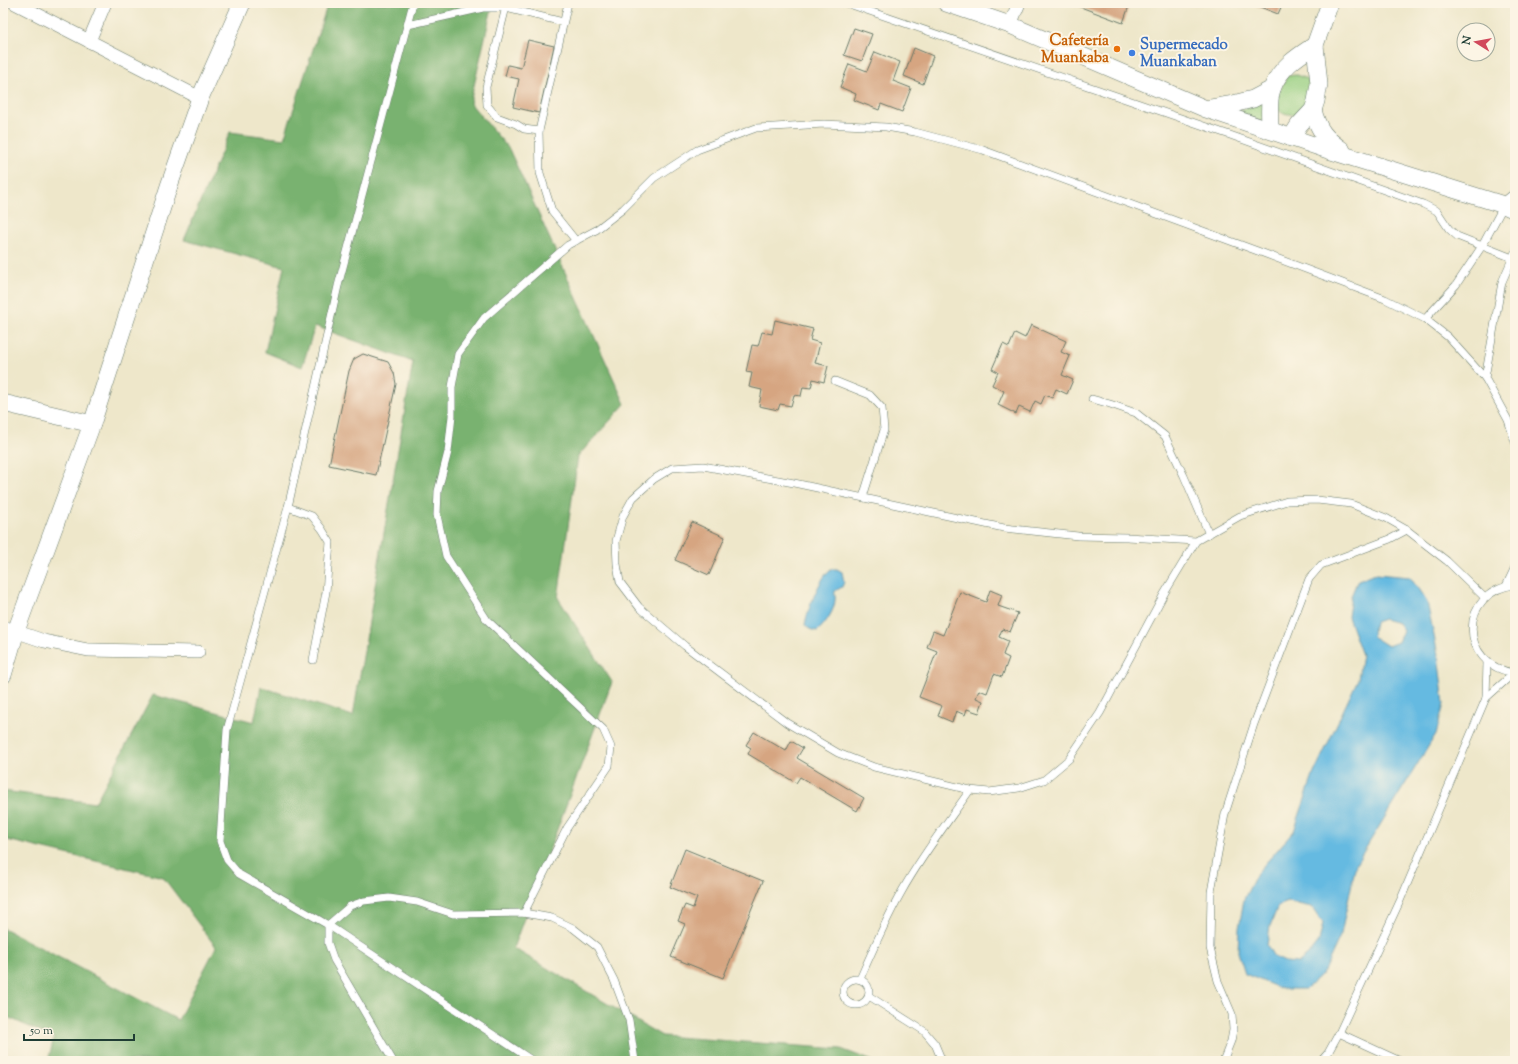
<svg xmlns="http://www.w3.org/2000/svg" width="1518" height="1064" font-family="'Sorts Mill Goudy',serif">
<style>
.green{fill:#97cf81;stroke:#5b865a}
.forest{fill:#79b26f;stroke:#4c7852}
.water{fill:#65bae1;stroke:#427c8a;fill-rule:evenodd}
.building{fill:#d6a581}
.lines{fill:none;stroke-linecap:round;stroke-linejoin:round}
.service-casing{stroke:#677868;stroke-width:8}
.minor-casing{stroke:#677868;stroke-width:14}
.tertiary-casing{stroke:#677868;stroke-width:18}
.service{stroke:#fff;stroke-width:7}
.minor{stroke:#fff;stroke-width:13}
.tertiary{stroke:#fff;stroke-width:17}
.food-dot{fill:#e8710a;stroke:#fcf5e5;stroke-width:1.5}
.shop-dot{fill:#3f7fe0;stroke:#fcf5e5;stroke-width:1.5}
.labels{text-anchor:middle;stroke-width:4;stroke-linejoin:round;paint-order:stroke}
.food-label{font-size:15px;font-weight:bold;fill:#c56008;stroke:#fcf5e5;text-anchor:end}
.shop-label{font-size:15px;font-weight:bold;fill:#366cbe;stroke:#fcf5e5;text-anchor:start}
</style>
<rect width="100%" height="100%" fill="#fcf5e5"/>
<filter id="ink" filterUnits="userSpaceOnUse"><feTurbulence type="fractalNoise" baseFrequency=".025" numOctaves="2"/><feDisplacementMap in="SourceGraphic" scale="8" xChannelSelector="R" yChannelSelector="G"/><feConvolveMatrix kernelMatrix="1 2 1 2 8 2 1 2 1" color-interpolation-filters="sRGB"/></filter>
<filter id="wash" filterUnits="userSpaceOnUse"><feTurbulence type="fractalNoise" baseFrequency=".012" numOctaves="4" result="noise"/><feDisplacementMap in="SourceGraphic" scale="16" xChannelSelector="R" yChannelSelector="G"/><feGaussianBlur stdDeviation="0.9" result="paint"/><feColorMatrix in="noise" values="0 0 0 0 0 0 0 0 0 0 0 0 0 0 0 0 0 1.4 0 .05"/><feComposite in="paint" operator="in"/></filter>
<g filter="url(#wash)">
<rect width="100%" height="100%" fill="#eee7ca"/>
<g class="green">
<path d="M1296,75l11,4 6,9 -8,21 -9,6 -14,-2 -9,-8 14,-29z"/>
<path d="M1266,101l2,24 -34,-13z"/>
</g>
<path class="forest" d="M328,3h165l-23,100 39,46 116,255 -47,52 -20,142 54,84 -99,266 149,88 179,13 32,12h-825l6,-23 -51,-23v-87l175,92 38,-73 -53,-70 -160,-38v-48l92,12 58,-108 101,27 7,-35 92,29 60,-354 -98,-36 -13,41 -37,-15 19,-85 -100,-27 46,-108 54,7z"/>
<g class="water">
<path d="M831,569h6l5,3 2,10 -2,5 -7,4c-1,4 1,6 0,9 0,10 -11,26 -18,31 -5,-1 -9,-2 -12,-6 2,-14 15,-48 26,-56z"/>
<path d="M1376,574l34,3 17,25 11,53 6,49 -8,30 -80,130 -15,70 -18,39 -17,16h-24l-37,-15 -7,-22 1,-24 5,-29 13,-26 37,-42 20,-58 44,-94 4,-24 -14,-38 3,-21 7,-16zM1384,619l14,4 5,7 -5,12 -10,4 -16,-10 3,-14zM1288,902l24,5 11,16 -4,18 -10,13 -11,9 -13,-1 -11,-5 -7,-12 3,-19 8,-20z"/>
</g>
<g id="blocks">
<g class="building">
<path d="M1070,3h60l-7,20z"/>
<path d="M1250,3h33l-5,11z"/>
<path d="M854,28l18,6 -10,27 -18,-6z"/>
<path d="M528,40l26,6 -15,67 -26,-6 6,-28 -14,-3 3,-11 13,3z"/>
<path d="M914,48l19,8 -10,28 -19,-8z"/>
<path d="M875,52l25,10 -7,19 18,7 -9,24 -21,-8 -2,6 -25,-10 2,-6 -16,-7 9,-23 18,7z"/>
<path d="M775,320l38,9 -3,11 10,3 -5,20 13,3 -4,16 -11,-3 -2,9 -8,-1 -2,9 -7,-1 -3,11 -11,-2 -2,6 -19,-4 3,-16 -13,-3 3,-14 -6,-1 6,-27 6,1 4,-14 10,2z"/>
<path d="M1031,325l35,16 -5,11 9,4 -8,19 11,5 -6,14 -11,-5 -4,9 -7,-3 -4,9 -6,-3 -5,11 -11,-5 -3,7 -18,-9 6,-14 -12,-6 6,-13 -6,-3 11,-25 6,3 6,-14 10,5z"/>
<path d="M363,354l25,8 6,11 2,11 -20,91 -47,-10 20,-94 5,-12z"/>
<path d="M692,522l33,15 -16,38 -34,-15z"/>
<path d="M990,590l12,5 -4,11 20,7 -8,19 -8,-3 -3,8 9,4 -5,14 6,3 -7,19 -8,-3 -7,19 -8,-3 -3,8 7,3 -4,12 -12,-4 -2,6 -9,-4 -4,11 -14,-6 4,-10 -23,-9 18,-46 -10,-4 6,-16 10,4 17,-43 26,10z"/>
<path d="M754,732l32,19 5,-10 12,7 -6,10 67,40 -7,13 -57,-34 -4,6 -48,-29 3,-6 -5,-3z"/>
<path d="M685,849l78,32 -40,97 -52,-21 14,-33 -7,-3 7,-16 8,3 4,-10 -27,-11z"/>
</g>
</g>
</g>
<g filter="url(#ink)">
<use href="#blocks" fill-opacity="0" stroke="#677868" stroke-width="1"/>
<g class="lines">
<g class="service-casing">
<g id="service">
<path d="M413,3l-75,283 -50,221 -61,223 -7,111 7,19 12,14 89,51 205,136"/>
<path d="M507,3l-21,84 1,18 10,12 19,7 8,5 15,2"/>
<path d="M568,3l-29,128 1,42 12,38 24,30"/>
<path d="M846,3l384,132 193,69 14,7 12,18 8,7 58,23"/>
<path d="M408,25l75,-17h23l57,14"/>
<path d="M1425,319l31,-34 26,-39 22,-41"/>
<path d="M1485,378l17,-96 13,-30"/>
<path d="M835,381l35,14 12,13 2,22 -21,67"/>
<path d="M1092,399l18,5 26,9 29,23 19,40 25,58"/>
<path d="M288,507l24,9 10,13 8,13 -4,50 -13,68"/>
<path d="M1196,541l-69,-4 -49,-1 -74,-8 -210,-45 -91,-17 -31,2 -18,11 -21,19 -10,18 -7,25 1,23 3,18 19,25 46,39 102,77 51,30 36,14 96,23 19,2 30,-4 25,-8 25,-21 31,-46 64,-119 32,-53 44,-25 47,-15 30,-1 34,4 35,14 21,12 40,31 38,37"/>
<path d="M1515,585c-56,6 -58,80 0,88"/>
<path d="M1506,586l9,-19"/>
<path d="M1486,698l28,-25"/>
<path d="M524,913l43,-85 42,-62 2,-19 -8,-18 -116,-109 -41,-64 -9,-41 1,-24 10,-39 4,-36v-29l6,-33 26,-36 84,-73 28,-15 27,-21 31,-31 43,-28 59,-22 68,-4 62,3 29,5 68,18 280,103 122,46 40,20 23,18 37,41 23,42 7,22"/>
<circle cx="856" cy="992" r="13"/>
<path d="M860,979c13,-30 26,-60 42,-88 20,-36 45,-68 68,-101"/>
<path d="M869,996l55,35 11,13 7,17"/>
<path d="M1339,1033l61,28"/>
<path d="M393,1061l-59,-101 -6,-17v-18l22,-19 14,-5 25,-3 28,4 36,12 71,-1 28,5 21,10 24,19 17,33 15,40 6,41"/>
<path d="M1223,1061l8,-20 2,-11 -1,-16 -14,-33 -8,-33 1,-56 14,-78 29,-90 55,-145 12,-14 69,-26 17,-9"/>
<path d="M1321,1061l7,-8 11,-20 61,-132 86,-203 1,-36"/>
</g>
</g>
<g class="minor-casing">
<g id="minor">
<path d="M15,3l185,95"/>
<path d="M1010,25l9,-22"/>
<path d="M89,41l16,-38"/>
<path d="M1504,205l11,-9"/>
<path d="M3,627l41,14 44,9 110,2"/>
</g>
</g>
<g class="tertiary-casing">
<g id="tertiary">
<path d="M946,3l64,22 196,84 122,41 176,55 11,5"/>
<path d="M1210,108l23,-4 20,-5 19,-10"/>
<path d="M1313,110c5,20 12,28 29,40"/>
<path d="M1270,129c0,-12 -2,-28 2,-40 7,-21 26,-33 43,-44"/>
<path d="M1291,138l8,-13 14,-15 3,-9 3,-17 -4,-39 15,-42"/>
<path d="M3,403l89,21"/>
<path d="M3,675l13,-44 76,-207 77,-238 31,-88 42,-95"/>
</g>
</g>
<use href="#service" class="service"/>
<use href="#minor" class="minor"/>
<use href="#tertiary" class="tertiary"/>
</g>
</g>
<circle class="food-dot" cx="1117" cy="49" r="4"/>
<circle class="shop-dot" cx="1132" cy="53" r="4"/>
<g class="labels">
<g class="food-label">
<text x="1109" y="45">Cafetería<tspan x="1109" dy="17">Muankaba</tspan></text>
</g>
<g class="shop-label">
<text x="1140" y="49">Supermecado<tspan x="1140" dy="17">Muankaban</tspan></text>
</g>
</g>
<rect width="1518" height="1064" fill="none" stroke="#fcf5e5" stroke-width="16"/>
<g transform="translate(1476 42) rotate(281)"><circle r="19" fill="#fcf5e5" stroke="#a4ab9e"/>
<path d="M0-3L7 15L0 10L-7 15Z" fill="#d1495b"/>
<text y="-6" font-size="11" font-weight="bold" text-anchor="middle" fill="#1f3d34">N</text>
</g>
<path d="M24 1034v6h110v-6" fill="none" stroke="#1f3d34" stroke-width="2"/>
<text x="30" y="1034" font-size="12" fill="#1f3d34" stroke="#fcf5e5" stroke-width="3" paint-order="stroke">50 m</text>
</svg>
